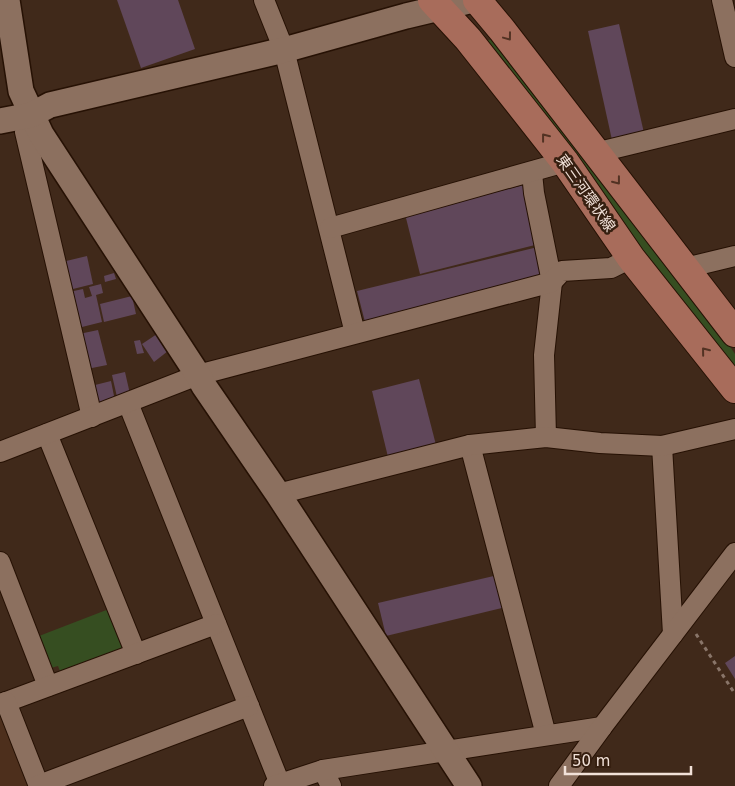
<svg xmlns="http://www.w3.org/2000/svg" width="735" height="786" font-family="'DejaVu Sans','Noto Sans JP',sans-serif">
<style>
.built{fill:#4d2f1c}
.green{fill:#364e21}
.building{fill:#60475a}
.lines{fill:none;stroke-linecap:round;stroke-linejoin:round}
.minor-casing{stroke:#261104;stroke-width:22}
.tertiary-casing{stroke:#261104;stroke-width:28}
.primary-casing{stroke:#261104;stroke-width:30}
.path{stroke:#897569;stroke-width:3;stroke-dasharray:4 4;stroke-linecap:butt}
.minor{stroke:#8c705f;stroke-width:20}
.tertiary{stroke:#8c705f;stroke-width:25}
.primary{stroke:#a86c5b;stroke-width:28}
.oneway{stroke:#523223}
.labels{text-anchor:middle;stroke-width:5;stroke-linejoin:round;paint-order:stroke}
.street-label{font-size:15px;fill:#f1e1d8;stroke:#361f10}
</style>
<rect width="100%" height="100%" fill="#40291a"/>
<path class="built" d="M0,713l32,73h-32z"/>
<g class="green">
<path d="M501,36l178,233 56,85v22l-252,-334z"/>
<path d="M109,609l14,37 -2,6 -60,22 -3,-8 -7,2 -12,-32z"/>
</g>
<g class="building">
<path d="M117,0h61l17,49 -54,19z"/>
<path d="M619,24l25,109 -32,7 -24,-109z"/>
<path d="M524,185l15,59 -119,30 -15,-60z"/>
<path d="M542,246l7,31 -184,45 -8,-31z"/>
<path d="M87,256l6,28 -24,6 -7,-28z"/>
<path d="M114,273l2,6 -11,3 -1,-6z"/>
<path d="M101,284l2,9 -7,2 6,27 -24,6 -9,-36 14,-3 2,9 7,-2 -3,-9z"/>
<path d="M132,296l4,18 -32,8 -4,-18z"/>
<path d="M98,330l9,35 -20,4 -8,-35z"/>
<path d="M157,334l11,17 -14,11 -12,-18z"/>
<path d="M140,340l4,13 -7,1 -3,-13z"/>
<path d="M125,372l5,22 -13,3 -5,-22z"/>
<path d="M419,379l17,66 -48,12 -16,-66z"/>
<path d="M111,381l4,20 -19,5 -5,-20z"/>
<path d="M498,575l8,32 -120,29 -8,-33z"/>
<path d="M735,656v23l-10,-16z"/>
</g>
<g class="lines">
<g class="minor-casing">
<g id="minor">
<path d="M264,0l20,50 71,283"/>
<path d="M722,0l13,57"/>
<path d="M31,115l-6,17 67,285"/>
<path d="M595,153l140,-34"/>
<path d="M532,173l2,20 18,89 -8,73 2,82"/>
<path d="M330,228l235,-66"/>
<path d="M685,268l50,-12"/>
<path d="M128,403l152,381"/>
<path d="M47,434l89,220"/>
<path d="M470,445l76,290"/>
<path d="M662,446l11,188"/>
<path d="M0,452l198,-77 354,-93 10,-11 49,-3 20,-10"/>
<path d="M278,494l192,-49 76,-8 54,6 62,3 73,-17"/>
<path d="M0,562l48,124"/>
<path d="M6,702l210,-78"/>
<path d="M0,704l6,-2 33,84"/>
<path d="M323,770l8,16"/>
<path d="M39,785l210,-79"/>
<path d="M274,786l49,-16 279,-43"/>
<path d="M559,786l43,-59 133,-174"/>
</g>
</g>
<g class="tertiary-casing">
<g id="tertiary">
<path d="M7,0l14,91 20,43 157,241 6,11 74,108 191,292"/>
<path d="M0,121l31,-6 19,-10 234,-55 122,-34 67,-16"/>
</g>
</g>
<g class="primary-casing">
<g id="primary">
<path d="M432,0l36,39 97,123 66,96 104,131"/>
<path d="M477,0l25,30 233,303"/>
</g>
</g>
<path class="path" d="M696,634l39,60"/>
<use href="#minor" class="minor"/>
<use href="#tertiary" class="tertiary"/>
<use href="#primary" class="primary"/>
</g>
<defs><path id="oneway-chevron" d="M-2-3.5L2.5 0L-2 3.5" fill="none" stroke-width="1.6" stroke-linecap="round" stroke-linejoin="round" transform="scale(1.25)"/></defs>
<g class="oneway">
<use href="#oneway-chevron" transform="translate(508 37) rotate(53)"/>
<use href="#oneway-chevron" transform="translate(545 137) rotate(-128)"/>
<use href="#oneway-chevron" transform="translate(617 181) rotate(52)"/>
<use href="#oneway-chevron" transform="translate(705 351) rotate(-129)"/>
</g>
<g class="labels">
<g class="street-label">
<text transform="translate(586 193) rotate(55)" y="5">東三河環状線</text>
</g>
</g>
<path d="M565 766v8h126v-8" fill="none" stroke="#f1e1d8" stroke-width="2.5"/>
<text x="572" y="766" font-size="15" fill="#f1e1d8" stroke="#361f10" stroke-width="4" paint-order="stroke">50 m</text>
</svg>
